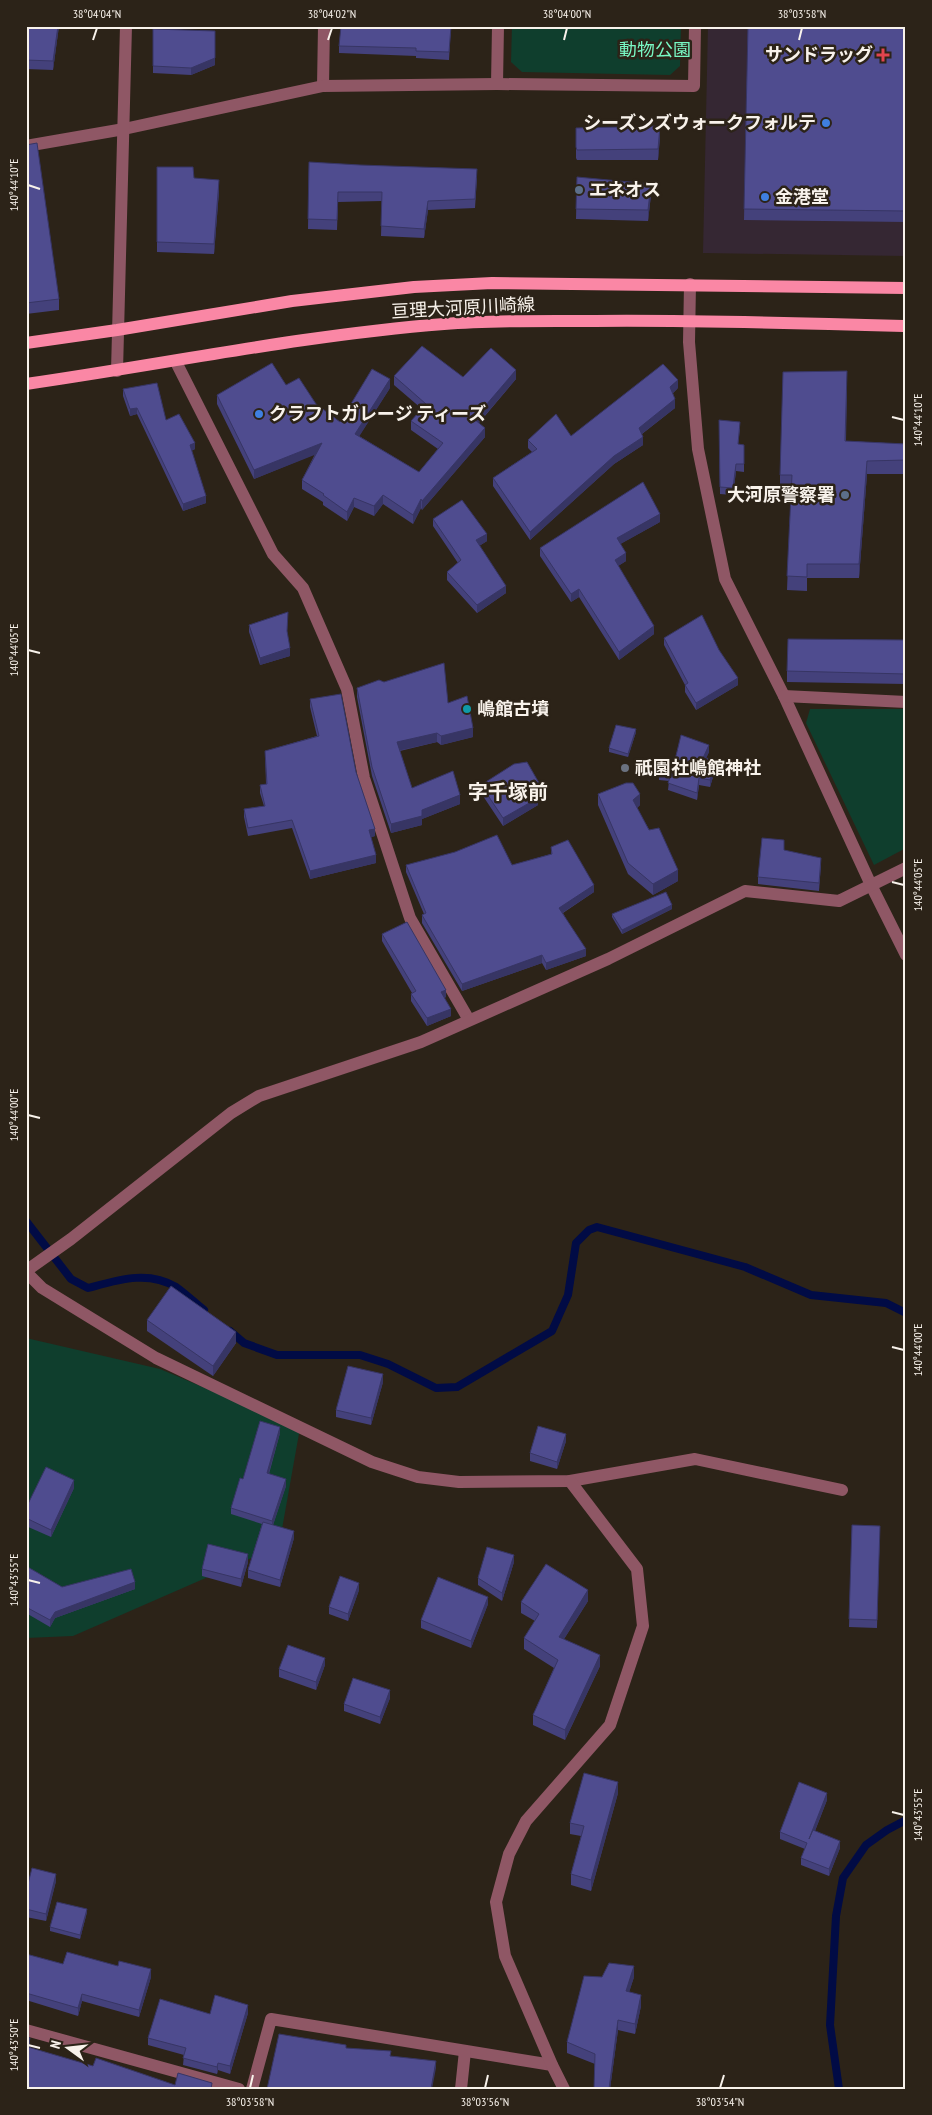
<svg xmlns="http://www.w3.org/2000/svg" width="932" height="2115" font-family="'PT Sans Narrow','Noto Sans JP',sans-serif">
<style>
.commercial{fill:#352733}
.green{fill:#0f3e2d}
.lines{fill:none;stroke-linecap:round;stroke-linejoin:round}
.stream{stroke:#010b45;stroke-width:8}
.minor{stroke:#8f5765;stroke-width:12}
.tertiary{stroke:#8f5765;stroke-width:12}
.primary{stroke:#fa87a5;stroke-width:12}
.wall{fill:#44417b}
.shaded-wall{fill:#373564}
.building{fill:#4f4c8f;stroke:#373564}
.ticks{fill:none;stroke:#f8f2eb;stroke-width:2}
.health-dot{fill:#e0444e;stroke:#2c2318;stroke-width:2}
.shop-dot{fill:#3f7fe0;stroke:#2c2318;stroke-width:2}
.service-dot{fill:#5c6f8a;stroke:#2c2318;stroke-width:2}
.culture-dot{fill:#0f9aa8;stroke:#2c2318;stroke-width:2}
.worship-dot{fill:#6b7280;stroke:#2c2318;stroke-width:2}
.labels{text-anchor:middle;stroke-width:5;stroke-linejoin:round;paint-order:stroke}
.park-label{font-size:18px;fill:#78f8c4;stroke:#2c2318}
.poi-label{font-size:18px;font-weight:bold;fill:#f8f2eb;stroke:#2c2318;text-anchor:start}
.street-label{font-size:18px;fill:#f8f2eb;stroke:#2c2318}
.quarter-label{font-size:20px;font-weight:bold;fill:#f8f2eb;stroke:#2c2318}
.neatline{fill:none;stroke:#f8f2eb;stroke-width:2}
.ticks-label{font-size:12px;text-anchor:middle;fill:#f8f2eb}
</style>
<rect width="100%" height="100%" fill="#2c2318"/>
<path class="commercial" d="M708,26h198v230l-203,-3z"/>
<g class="green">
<path d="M512,26h169l-1,40 -10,9 -148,-3 -11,-10z"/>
<path d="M810,709h96v139l-32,17 -68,-142z"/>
<path d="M26,1338l134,31 140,59 -21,118 -206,90 -47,2z"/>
</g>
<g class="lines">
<g class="stream">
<path d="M26,1221l45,58 17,9c30,-8 60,-18 88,-1 10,7 19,16 28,23"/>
<path d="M230,1331l14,12 33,12h83l28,9 48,24 21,-1 95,-56 16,-36 8,-52 13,-13 8,-3 148,40 66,28 75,8 20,10"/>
<path d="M839,2089l-9,-64 6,-109 7,-38 23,-33 21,-15 19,-10"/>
</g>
<g class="minor">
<path d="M497,84l1,-58"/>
<path d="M323,86l1,-60"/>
<path d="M26,146l98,-17 199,-43 174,-2 197,2 1,-60"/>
<path d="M690,284l-1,58 9,107 27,130 59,117 87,189 35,70"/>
<path d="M176,362l97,192 30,34 44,101 17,89 46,140 59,102"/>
<path d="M784,696l122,6"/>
<path d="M26,1271l45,-32 160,-126 28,-17 162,-54 187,-83 137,-68 94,10 67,-33"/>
<path d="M26,1272l16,16 114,70 216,104 46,15 41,5 111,-1 125,-22 147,31"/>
<path d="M26,2030l213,59"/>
<path d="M252,2089l19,-70 281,46"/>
<path d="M461,2089l4,-38"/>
<path d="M564,2089l-12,-24 -47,-109 -9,-54 13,-48 17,-33 84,-96 33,-99 -6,-57 -67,-88"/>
</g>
<path class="tertiary" d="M117,371l9,-345"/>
<g class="primary">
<path d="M26,343l91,-13 175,-29 122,-14 78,-4 414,5"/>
<path d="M26,384c139,-20 278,-49 418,-60 50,-4 101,-3 151,-3 104,-1 207,2 311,5"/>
</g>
</g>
<g class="wall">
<path d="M26,26h33l-6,44 -27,-1z"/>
<path d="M451,26l-2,34 -33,-2v-2l-77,-3v-7z"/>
<path d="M748,26h158v196l-162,-2z"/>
<path d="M153,29l62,2v34l-24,10 -38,-2z"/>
<path d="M576,128l84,9 -2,23h-81l-1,-2z"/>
<path d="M26,145l33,154v11l-33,4z"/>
<path d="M309,162l168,16 -2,30 -47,2 -4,28 -43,-2 1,-35 -44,1 -1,28 -29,-1z"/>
<path d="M157,167l37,11 25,13 -5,63 -57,-2z"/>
<path d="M577,177l74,18 -3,26 -72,-2z"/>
<path d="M394,376l122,3 -37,44 6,14 -63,73 -1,-2 -8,16 -30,-20 -9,12 -20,-9 -7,14 -24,-16v-3l-21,-13v-9l13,-26 -61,25 -37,-75v-9l69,-10 30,19 24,18 50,-34 -31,48 60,36 19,-23 -27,-19v-9l11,-12 -28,-24z"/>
<path d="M847,384l-1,57 60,3v30h-39l-8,104h-52v13l-20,-1 4,-101 -11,-1v-13z"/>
<path d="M678,388l-5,5 2,15 -33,26 1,11 -29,19 -84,76 -37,-54v-8l39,-26 -4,-4v-8l43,-4z"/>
<path d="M123,389l43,31 29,29 -4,2 15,52 -23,8 -46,-97 -7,2 -7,-20z"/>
<path d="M719,420l21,9 -2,15 6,1v27l-8,-1 -3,24 -13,-1z"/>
<path d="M433,519l54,22 -8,5 27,47 -29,20 -30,-33v-8l11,-9 -25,-37z"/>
<path d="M660,522l-40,22 6,17 -8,5 36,68 -35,26 -40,-63 -8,5 -31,-46v-8z"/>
<path d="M249,625l38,7 3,24 -30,9 -11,-33z"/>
<path d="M664,638l55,12 19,35 -42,25 -11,-18v-7l-21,-40z"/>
<path d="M906,640v44l-119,-2v-11z"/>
<path d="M357,688l91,15 25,34 -32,8 -4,-3 -37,9 12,37 48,16 -38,15v6l-31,8 -19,-57 -15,-79z"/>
<path d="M310,699l46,73 19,64 -4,1 5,26 -66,16 -18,-51 -44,8 -4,-19v-8l20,-3 -4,-13v-8l6,-1 -1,-33 52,-15 -7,-29z"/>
<path d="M636,732l-8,25 -19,-5v-4z"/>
<path d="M709,752l-3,6 10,9 -6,20 -11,-2 -2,15 -29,-10 1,-9 -10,-1v-8l15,-6v-2z"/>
<path d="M481,785l58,5 -3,4 2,11 -35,21 -22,-33z"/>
<path d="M598,794l42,11 -3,3 41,73 -25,14 -25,-21 -30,-69z"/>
<path d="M551,847l43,45 -31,21 23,43 -40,14 -4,-7 -80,28 -40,-68v-8l2,-1 -18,-42v-7h106l39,-11z"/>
<path d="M784,850l37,15 -2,26 -61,-7v-7z"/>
<path d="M672,909l-50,25 -10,-17v-3z"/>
<path d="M382,934l64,63 -2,1 7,18 -24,10 -16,-25v-7l1,-1 -30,-52z"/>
<path d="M147,1320l89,23 -23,33 -66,-45z"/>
<path d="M383,1382l-12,43 -35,-8v-7z"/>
<path d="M280,1433l-11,41 17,12 -13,39 21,13 -14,49 -32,-9v-8l14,-46 -31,-10v-6l12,-29z"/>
<path d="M566,1441l-9,28 -27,-8v-8z"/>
<path d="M74,1488l-23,49 -25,-11v-18z"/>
<path d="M852,1525l28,1 -3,102 -28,-1z"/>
<path d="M248,1562l-7,25 -39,-11v-7z"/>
<path d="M514,1562l-12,39 -24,-16v-7z"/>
<path d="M26,1566l36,21 73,2 -80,29 -5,9 -24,-14z"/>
<path d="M359,1590l-11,31 -19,-7v-7z"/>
<path d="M588,1601l-24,38 36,27 -35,74 -32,-15v-10l21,-47 -30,-19v-11l11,-17 -14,-8v-11z"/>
<path d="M488,1604l-17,44 -50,-20v-8z"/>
<path d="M325,1665l-9,25 -37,-13v-8z"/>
<path d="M390,1698l-10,26 -36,-13v-7z"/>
<path d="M618,1793l-27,98 -20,-6v-11l10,-38 -11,-2v-11z"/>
<path d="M827,1800l-12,31 25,17 -11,28 -28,-11v-7l4,-9 -25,-10v-7z"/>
<path d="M56,1881l-10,40 -20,-4v-25z"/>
<path d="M87,1912l-7,27 -30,-8v-4z"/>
<path d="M26,1954l37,10 88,13 -12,40 -57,-16 -4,15 -52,-16z"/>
<path d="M634,1977l-5,15 12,14 -6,28 -17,-4 -8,59h-16l1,-25 -28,-11v-11z"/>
<path d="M248,2013l-18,61 -12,-4 -1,4 -34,-9 1,-10 -36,-10v-7l62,-24z"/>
</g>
<g class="shaded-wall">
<path d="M58,26h1l-6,44v-9z"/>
<path d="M215,58v7l-24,10v-7z"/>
<path d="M660,126v11l-2,23v-11z"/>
<path d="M219,180v11l-5,63v-10z"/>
<path d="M651,184v11l-3,26v-11z"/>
<path d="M428,201v9l-4,28v-9z"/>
<path d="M516,370v9l-42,49v-9z"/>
<path d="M390,379v9l-35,55v-9z"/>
<path d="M678,380v8l-8,8v-9z"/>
<path d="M675,399v9l-36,28v-8z"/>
<path d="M137,408v6l-7,2v-7z"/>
<path d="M485,428v9l-63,73v-9z"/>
<path d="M643,437v8l-29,19 -84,76v-8l84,-76z"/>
<path d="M195,443v6l-5,2v-6z"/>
<path d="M322,443v9l-68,27v-9z"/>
<path d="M867,461v13l-8,104v-14z"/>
<path d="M736,464v7l-3,24v-7z"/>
<path d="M383,495v9l-9,12v-10z"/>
<path d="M206,496v7l-23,8v-7z"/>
<path d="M354,498v9l-7,14v-9z"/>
<path d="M421,499v9l-8,16v-9z"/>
<path d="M660,514v8l-43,24v-8z"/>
<path d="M487,534v7l-11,7v-8z"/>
<path d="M626,553v8l-11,7v-8z"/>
<path d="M506,586v7l-29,20v-8z"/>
<path d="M579,589v8l-8,5v-8z"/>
<path d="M654,626v8l-35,26v-8z"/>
<path d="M290,648v8l-30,9v-7z"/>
<path d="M738,678v7l-42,25v-7z"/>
<path d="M473,728v9l-32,8v-9z"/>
<path d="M636,729v3l-8,25v-3z"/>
<path d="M437,733v9l-40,9v-9z"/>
<path d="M709,745v7l-6,13v-7z"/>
<path d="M716,759v8l-6,20v-7z"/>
<path d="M699,778v7l-2,15v-7z"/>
<path d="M539,783v7l-6,6v-7z"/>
<path d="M640,794v11l-7,6v-11z"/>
<path d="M460,795v9l-38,15v6l-31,8v-9l31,-14z"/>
<path d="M538,798v7l-35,21v-8z"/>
<path d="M375,829v7l-6,2v-8z"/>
<path d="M376,855v8l-66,16v-8z"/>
<path d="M678,870v11l-25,14v-11z"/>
<path d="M594,885v7l-35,23v-7z"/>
<path d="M672,905v4l-50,25v-4z"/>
<path d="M586,949v7l-40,14v-7z"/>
<path d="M542,955v8l-80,28v-7z"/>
<path d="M446,990v7l-5,2v-7z"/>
<path d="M451,1009v7l-24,10v-8z"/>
<path d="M236,1332v11l-23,33v-10z"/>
<path d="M383,1374v8l-12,43v-7z"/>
<path d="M280,1427v6l-13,46v-6z"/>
<path d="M566,1434v7l-9,28v-7z"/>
<path d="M286,1479v7l-14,42v-7z"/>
<path d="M74,1480v8l-23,49v-7z"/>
<path d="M294,1531v7l-14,49v-7z"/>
<path d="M248,1554v8l-7,25v-8z"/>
<path d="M514,1555v7l-12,39v-8z"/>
<path d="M135,1582v7l-80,29 -5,9v-7l5,-8z"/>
<path d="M359,1583v7l-11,31v-7z"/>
<path d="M588,1590v11l-29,46v-10z"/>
<path d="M488,1597v7l-17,44v-7z"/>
<path d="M600,1655v11l-35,74v-10z"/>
<path d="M325,1658v7l-9,25v-8z"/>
<path d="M390,1690v8l-10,26v-7z"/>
<path d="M618,1782v11l-27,98v-11z"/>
<path d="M827,1793v7l-18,46v-7z"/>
<path d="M840,1841v7l-11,28v-7z"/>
<path d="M56,1874v7l-10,40v-7z"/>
<path d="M87,1909v3l-7,27v-4z"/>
<path d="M634,1966v11l-8,25v-11z"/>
<path d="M151,1969v8l-12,40v-7z"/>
<path d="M82,1994v7l-4,15v-8z"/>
<path d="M641,1995v11l-6,28v-10z"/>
<path d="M248,2005v8l-18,61v-8z"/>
<path d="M618,2020v10l-8,59h-1z"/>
<path d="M30,2038v7l-2,10v-8z"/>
<path d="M436,2061v7l-4,21h-1z"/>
<path d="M218,2063v7l-1,4v-7z"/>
</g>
<g class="building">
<path d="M26,26h32l-5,35 -27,-1z"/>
<path d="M341,26h110l-2,26 -33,-1v-3l-77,-2z"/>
<path d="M748,26h158v185l-162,-2z"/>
<path d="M153,29l62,2v27l-24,10 -38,-2z"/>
<path d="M660,126l-2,23 -81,1 -1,-3v-19z"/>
<path d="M37,143l22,156 -33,4v-158z"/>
<path d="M309,162l51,3 117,4 -2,30 -47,2 -4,28 -43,-3 1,-34h-44l-1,28 -29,-1z"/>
<path d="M157,167h36l1,11 25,2 -5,64 -57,-2z"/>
<path d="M577,177l74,7 -3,26 -72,-1z"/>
<path d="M422,346l41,31 28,-29 25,22 -42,49 11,9 -63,73 -1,-2 -8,16 -30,-20 -9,11 -20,-8 -7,14 -24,-17 1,-1 -22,-14 20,-37 -68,27 -37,-75 55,-32 14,22 13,-7 17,26 24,18 32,-53 18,10 -35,55 64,38 24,-29 -32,-22 15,-17 -32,-28z"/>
<path d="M663,364l15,16 -8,7 5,12 -36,29 4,9 -29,19 -84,76 -37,-54 44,-29 -9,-9 28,-26 15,22z"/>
<path d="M847,371l-2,70 61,3v16l-39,1 -8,103h-52v13l-20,-1 5,-101h-12l3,-103z"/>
<path d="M157,383l9,37 13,-6 16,29 -5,2 16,51 -23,8 -46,-96 -7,1 -7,-20z"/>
<path d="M719,420l21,2 -2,22 6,1v19h-8l-3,24 -13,-1z"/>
<path d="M643,482l17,32 -43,24 9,15 -11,7 39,66 -35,26 -40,-63 -8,5 -31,-46z"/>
<path d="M462,500l25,34 -11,6 30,46 -29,19 -30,-33 14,-12 -28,-41z"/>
<path d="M288,612l-1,19 3,17 -30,10 -11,-33z"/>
<path d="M702,615l17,35 19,28 -42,25 -11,-18 3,-2 -24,-45z"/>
<path d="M788,639l118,1v34l-119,-3z"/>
<path d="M444,663l4,40 19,-7 6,32 -32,8 -4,-3 -40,9 15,46 41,-17 7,24 -38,15v6l-31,8 -19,-57 -15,-79 22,-8 5,2z"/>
<path d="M341,694l15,78 19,57 -6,1 7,25 -66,16 -18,-51 -44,8 -4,-19 21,-3 -5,-21 7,-1 -2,-33 54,-15 -9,-37z"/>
<path d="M616,725l20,4 -8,25 -19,-6z"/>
<path d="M681,735l28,10 -6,13 13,1 -6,21 -11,-2 -2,15 -29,-10 3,-9 -12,-2 18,-7 -3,-1z"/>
<path d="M527,762l12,21 -6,6 5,9 -35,20 -22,-33 33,-21z"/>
<path d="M626,783h7l7,11 -7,6 16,30 10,-2 19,42 -25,14 -25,-21 -30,-69z"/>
<path d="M497,835l15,30 40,-11 -1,-7 17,-7 26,45 -35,23 27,41 -40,14 -4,-8 -80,29 -40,-69 4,-2 -20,-48 49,-13z"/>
<path d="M762,838l22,2v10l37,8 -2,25 -61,-6z"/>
<path d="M666,892l6,13 -50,25 -10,-16z"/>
<path d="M407,922l39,68 -5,2 10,17 -24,9 -16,-24 5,-3 -34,-57z"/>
<path d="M171,1286l65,46 -23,34 -66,-46z"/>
<path d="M348,1366l35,8 -12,44 -35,-8z"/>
<path d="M260,1421l20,6 -13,46 19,6 -14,42 -41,-13 9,-30 3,1z"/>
<path d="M538,1426l28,8 -9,28 -27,-9z"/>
<path d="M46,1467l28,13 -23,50 -25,-12v-10z"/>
<path d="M263,1522l31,9 -14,49 -32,-10z"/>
<path d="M852,1525l28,1 -3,94 -28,-1z"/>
<path d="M208,1544l40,10 -7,25 -39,-10z"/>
<path d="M487,1547l27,8 -12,38 -24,-15z"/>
<path d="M546,1564l42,26 -29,47 41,18 -35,75 -32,-15 25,-55 -34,-22 15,-24 -18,-12z"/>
<path d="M26,1566l36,21 69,-18 4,13 -80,30 -5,8 -24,-13z"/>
<path d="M340,1576l19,7 -11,31 -19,-7z"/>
<path d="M438,1577l50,20 -17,44 -50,-21z"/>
<path d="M288,1645l37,13 -9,24 -37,-13z"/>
<path d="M353,1678l37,12 -10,27 -36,-13z"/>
<path d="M584,1773l34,9 -27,98 -20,-6 13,-48 -14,-3z"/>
<path d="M799,1782l28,11 -18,46 4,-9 27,11 -11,28 -28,-11 6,-15 -27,-11z"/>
<path d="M32,1868l24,6 -10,40 -20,-5v-17z"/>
<path d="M57,1902l30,7 -7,26 -30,-8z"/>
<path d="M67,1952l51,14 1,-5 32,8 -12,41 -57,-16 -4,14 -52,-15v-39l37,10z"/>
<path d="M609,1963l25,3 -8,25 15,4 -6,29 -17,-4 -9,69h-15l1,-35 -28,-12 17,-66 18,1z"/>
<path d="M215,1995l33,10 -18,61 -12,-3 -1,4 -34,-9 3,-10 -38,-10 12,-39 50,15z"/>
<path d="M279,2034l67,11v3l45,3 -1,5 46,5 -5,28h-164z"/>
<path d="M26,2037l4,1 -2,9 65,19 3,-8 79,27 3,-12 34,10 -1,6h-185z"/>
</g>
<path class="ticks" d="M93,40l4,-12M328,40l4,-12M564,40l3,-12M799,40l3,-12M28,185l12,4M892,417l12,3M28,650l12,3M892,882l12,3M28,1115l12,3M892,1347l12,3M28,1580l12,3M892,1812l12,3M28,2045l12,3M250,2088l3,-13M485,2088l3,-13M720,2088l4,-13"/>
<path class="health-dot" d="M880.5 47.5h5v5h5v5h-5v5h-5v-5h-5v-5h5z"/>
<g class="shop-dot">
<circle cx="826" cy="123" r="5"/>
<circle cx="765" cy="197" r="5"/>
<circle cx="259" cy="414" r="5"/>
</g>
<g class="service-dot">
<circle cx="579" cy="190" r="5"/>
<circle cx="845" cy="495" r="5"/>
</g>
<circle class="culture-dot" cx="467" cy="709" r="5"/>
<circle class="worship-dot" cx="625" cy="768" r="5"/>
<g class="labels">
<g class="park-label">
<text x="655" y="56">動物公園</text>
</g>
<g class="poi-label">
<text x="873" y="61" text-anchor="end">サンドラッグ</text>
<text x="816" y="129" text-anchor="end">シーズンズウォークフォルテ</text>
<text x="589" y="196">エネオス</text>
<text x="775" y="203">金港堂</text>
<text x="269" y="420">クラフトガレージ ティーズ</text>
<text x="835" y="501" text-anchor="end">大河原警察署</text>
<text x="477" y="715">嶋館古墳</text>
<text x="635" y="774">祇園社嶋館神社</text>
</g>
<g class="street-label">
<text transform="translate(463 308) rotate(-3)" y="6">亘理大河原川崎線</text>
</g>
<g class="quarter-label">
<text x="508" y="799">字千塚前</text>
</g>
</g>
<rect width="932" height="2115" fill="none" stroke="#2c2318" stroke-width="55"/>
<g transform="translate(68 2048) rotate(285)" stroke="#2c2318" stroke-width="4" paint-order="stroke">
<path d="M0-4L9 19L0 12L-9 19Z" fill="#f8f2eb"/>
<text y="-8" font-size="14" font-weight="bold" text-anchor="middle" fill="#f8f2eb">N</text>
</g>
<rect x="28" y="28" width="876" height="2060" class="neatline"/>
<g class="ticks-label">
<text x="97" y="18">38°04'04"N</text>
<text x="332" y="18">38°04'02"N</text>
<text x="567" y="18">38°04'00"N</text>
<text x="802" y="18">38°03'58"N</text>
<text transform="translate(14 185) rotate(-90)" y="4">140°44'10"E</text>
<text transform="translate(918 420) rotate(-90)" y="4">140°44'10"E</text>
<text transform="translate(14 650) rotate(-90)" y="4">140°44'05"E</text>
<text transform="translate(918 885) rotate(-90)" y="4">140°44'05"E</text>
<text transform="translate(14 1115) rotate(-90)" y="4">140°44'00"E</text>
<text transform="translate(918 1350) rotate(-90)" y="4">140°44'00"E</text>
<text transform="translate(14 1580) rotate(-90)" y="4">140°43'55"E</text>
<text transform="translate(918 1815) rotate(-90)" y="4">140°43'55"E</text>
<text transform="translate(14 2045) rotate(-90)" y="4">140°43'50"E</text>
<text x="250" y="2106">38°03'58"N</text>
<text x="485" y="2106">38°03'56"N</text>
<text x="720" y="2106">38°03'54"N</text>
</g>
</svg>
